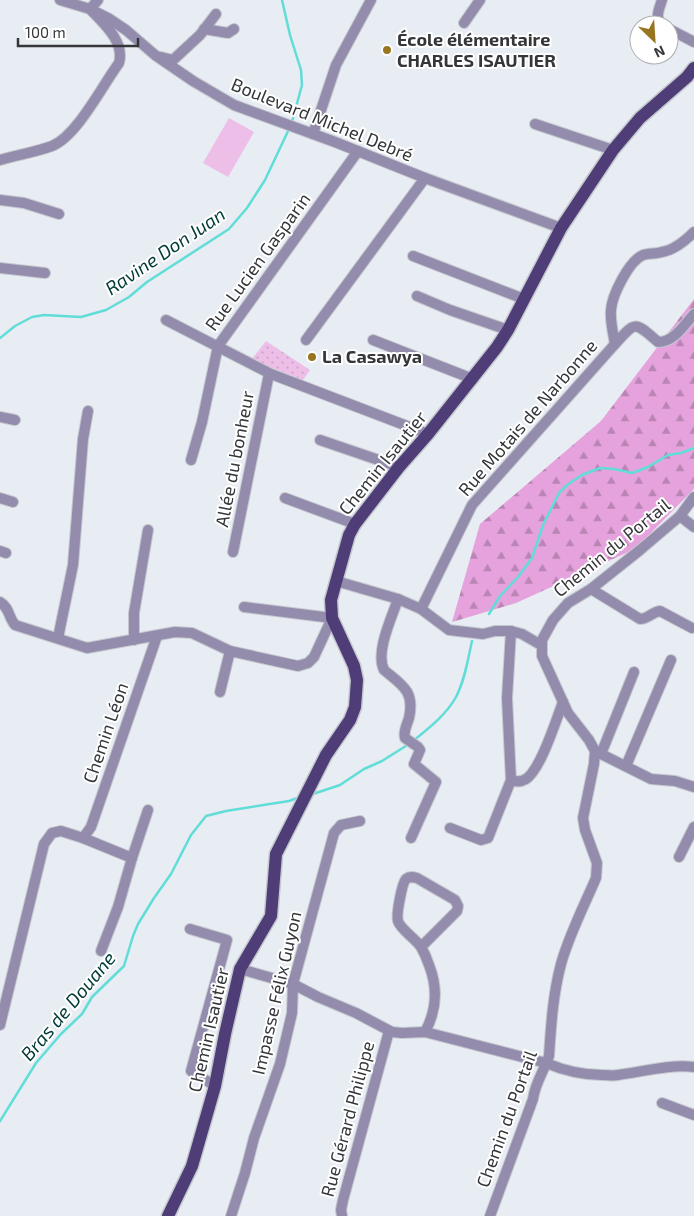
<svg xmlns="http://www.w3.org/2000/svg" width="694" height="1216" font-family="'Exo 2',sans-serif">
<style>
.green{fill:url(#green-dots)}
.forest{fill:url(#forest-firs)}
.pitch{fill:#edbee7}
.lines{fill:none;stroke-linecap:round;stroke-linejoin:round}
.stream{stroke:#61ddd8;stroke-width:2.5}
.minor-casing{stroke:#c4c8ce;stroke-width:12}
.major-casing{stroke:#c4c8ce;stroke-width:15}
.minor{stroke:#948cad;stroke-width:10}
.major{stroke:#4e3d76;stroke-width:12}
.poi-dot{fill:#97761f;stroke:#fff;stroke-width:2}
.labels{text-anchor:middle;stroke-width:4;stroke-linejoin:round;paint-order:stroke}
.poi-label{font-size:18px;font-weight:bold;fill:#343639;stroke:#fff;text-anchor:start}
.street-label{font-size:18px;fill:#343639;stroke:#fff}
.water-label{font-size:19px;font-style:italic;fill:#003b39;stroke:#fff}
</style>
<defs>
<pattern id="green-dots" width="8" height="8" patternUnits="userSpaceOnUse" patternTransform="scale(1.25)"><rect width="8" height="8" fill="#edbee7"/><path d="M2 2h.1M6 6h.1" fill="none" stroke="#cca4c7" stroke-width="1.8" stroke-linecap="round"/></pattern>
<pattern id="forest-firs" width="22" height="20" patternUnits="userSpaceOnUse" patternTransform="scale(1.25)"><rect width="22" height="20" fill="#e5a2dd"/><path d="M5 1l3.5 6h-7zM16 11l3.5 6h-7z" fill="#ba85b4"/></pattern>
</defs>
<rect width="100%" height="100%" fill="#e8ecf3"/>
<path class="green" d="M266,341l44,29 -7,10 -52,-20z"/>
<path class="forest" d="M694,299v190l-59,60 -119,54 -64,19 28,-98 121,-103z"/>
<path class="pitch" d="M229,118l25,14 -26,45 -25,-14z"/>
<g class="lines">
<g class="stream">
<path d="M282,0l8,35 11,35 1,15 -10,37"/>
<path d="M0,338l15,-12 17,-9 12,-2 37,2 25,-7 23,-13 18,-15 82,-53 18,-21 18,-28 24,-51"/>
<path d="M489,614l11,-18 18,-19 14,-19 11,-33 16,-32 8,-8 15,-10 18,-7 14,1 18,4 16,-6 20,-12 13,-2 13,-5"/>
<path d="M413,741c16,-13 33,-26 43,-44 9,-17 12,-38 16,-56"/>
<path d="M310,795l30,-10 24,-16 18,-8 27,-17"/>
<path d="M0,1121l36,-58 25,-29 21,-20 10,-17 32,-31 9,-30 5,-12 16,-26 17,-24 20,-39 15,-19 20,-5 63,-10 11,-4"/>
</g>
<g class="minor-casing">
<g id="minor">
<path d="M60,0l30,9 18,9 18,12 29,25 38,26 41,24 101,37 90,36 136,50"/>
<path d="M464,23l16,-23"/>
<path d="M661,25c-6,-8 -2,-16 1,-25"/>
<path d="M204,29l24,4 6,-4"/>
<path d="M669,29l25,13"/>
<path d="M161,57l12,3 27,-25 16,-21"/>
<path d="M535,124l78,26"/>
<path d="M313,134l23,-69 35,-65"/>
<path d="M0,160c17,-5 36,-8 52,-14 25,-10 50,-60 67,-83 6,-22 -16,-40 -29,-54l8,-9"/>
<path d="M0,200l24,3 35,11"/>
<path d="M413,256l111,43"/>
<path d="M0,268l45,5"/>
<path d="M417,296l33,14 58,20"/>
<path d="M166,320l105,54 157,60"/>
<path d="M306,340l119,-162"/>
<path d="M373,340l100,39"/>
<path d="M615,344c-2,-11 -5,-23 -4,-34 1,-15 18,-49 32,-55 6,-2 13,-1 19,-3 12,-2 23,-11 32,-20"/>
<path d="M0,417l15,3"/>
<path d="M320,440l79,27"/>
<path d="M191,460l11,-38 16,-76 140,-195"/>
<path d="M0,498l13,4"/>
<path d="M285,498l70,26"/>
<path d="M680,516l14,11"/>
<path d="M0,551l6,2"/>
<path d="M233,552l36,-178"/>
<path d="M336,581l62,18 23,10 28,21 34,4 12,-3h16l11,3 19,11"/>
<path d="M591,589l49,30c8,0 12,-7 20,-8l32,17"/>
<path d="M398,599c-6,18 -23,53 -14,71 18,15 31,21 25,48 -2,7 -6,13 -4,20l13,9 2,3 -6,14 22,18 -25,56"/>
<path d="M0,602c10,6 8,15 15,23l72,23 88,-16 17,1 38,18 68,15 10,-3 6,-6 18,-39 -88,-11"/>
<path d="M421,609l51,-104 143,-161c21,-23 19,-23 43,-2 16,0 26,-17 36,-28"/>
<path d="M58,638l15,-73 10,-126 5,-28"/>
<path d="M134,640v-27l14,-83"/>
<path d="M220,692l10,-41"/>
<path d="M595,751l56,28 24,2 19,6"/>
<path d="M601,754l33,-82"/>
<path d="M626,766l45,-106"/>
<path d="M511,780c5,2 10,2 15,-1 15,-10 30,-59 37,-77"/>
<path d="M450,828l31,12 7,-2 23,-58 -4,-82 4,-67"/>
<path d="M83,838l8,-11 66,-191"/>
<path d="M679,857l15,-30"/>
<path d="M190,929l37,11 -36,131 24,15"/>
<path d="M421,947l36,-36 1,-5 -3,-6 -38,-22c-4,-1 -7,-2 -11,1 -4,4 -10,36 -8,42 2,8 18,18 23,26 3,5 6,12 8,18 9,23 8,45 -4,67"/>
<path d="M101,951l17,-44 14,-49 16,-48"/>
<path d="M240,969l53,15 25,13 38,16 36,19 10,1 23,-1 121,31c19,8 37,12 56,12 6,0 11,1 16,0 23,-3 53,-11 76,-8"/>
<path d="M0,1025l44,-181 8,-11 9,-2 22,7 49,20"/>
<path d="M662,1103l32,12"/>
<path d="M231,1216l14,-43 9,-35 26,-74 12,-51 1,-29 41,-151 7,-8 19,-4"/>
<path d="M342,1216l-1,-6 2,-10 46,-169"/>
<path d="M490,1216l43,-117c2,-16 11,-28 16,-43 2,-31 4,-62 12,-92 8,-29 23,-58 35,-86l1,-15 -12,-33 -2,-12 11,-54 1,-13 -6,-11 -21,-27 -26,-57v-16l11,-20 15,-17 23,-14 49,-39 40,-34 14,-19"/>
</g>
</g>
<g class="major-casing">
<path id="major" d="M168,1216l24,-50 23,-80 10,-52 15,-65 31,-53 5,-62 50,-99 24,-35 5,-13 2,-27 -3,-14 -22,-48 -1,-18 18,-65 6,-11 44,-57 29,-33 69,-87 11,-17 53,-102 52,-78 27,-32 47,-41 7,-9"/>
</g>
<use href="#minor" class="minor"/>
<use href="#major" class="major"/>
</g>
<g class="poi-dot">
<circle cx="387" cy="50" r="5"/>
<circle cx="312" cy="357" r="5"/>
</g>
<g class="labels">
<g class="poi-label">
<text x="397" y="46">École élémentaire<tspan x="397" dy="21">CHARLES ISAUTIER</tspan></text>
<text x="322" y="363">La Casawya</text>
</g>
<g class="street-label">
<text transform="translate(322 120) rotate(22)" y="6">Boulevard Michel Debré</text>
<text transform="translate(258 262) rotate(-54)" y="6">Rue Lucien Gasparin</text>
<text transform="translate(528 418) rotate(-49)" y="6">Rue Motais de Narbonne</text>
<text transform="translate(235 459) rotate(-79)" y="6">Allée du bonheur</text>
<text transform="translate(383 463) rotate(-51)" y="6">Chemin Isautier</text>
<text transform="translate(612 548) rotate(-39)" y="6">Chemin du Portail</text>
<text transform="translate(106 733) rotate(-71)" y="6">Chemin Léon</text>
<text transform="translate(277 993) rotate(-77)" y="6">Impasse Félix Guyon</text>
<text transform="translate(209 1030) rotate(-77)" y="6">Chemin Isautier</text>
<text transform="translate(348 1119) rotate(-75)" y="6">Rue Gérard Philippe</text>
<text transform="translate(507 1119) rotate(-70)" y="6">Chemin du Portail</text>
</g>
<g class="water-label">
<text transform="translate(165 251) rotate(-34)" y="7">Ravine Don Juan</text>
<text transform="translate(68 1006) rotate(-50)" y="7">Bras de Douane</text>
</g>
</g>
<g transform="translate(654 40) rotate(155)"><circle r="24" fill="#ffffff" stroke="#aeafb0"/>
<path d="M0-4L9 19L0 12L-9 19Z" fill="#97761f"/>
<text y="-8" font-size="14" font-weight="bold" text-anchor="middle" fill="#343639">N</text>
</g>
<path d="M18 38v8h120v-8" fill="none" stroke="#343639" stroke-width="2.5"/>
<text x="25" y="38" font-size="15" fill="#343639" stroke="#ffffff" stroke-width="4" paint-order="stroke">100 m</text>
</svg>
